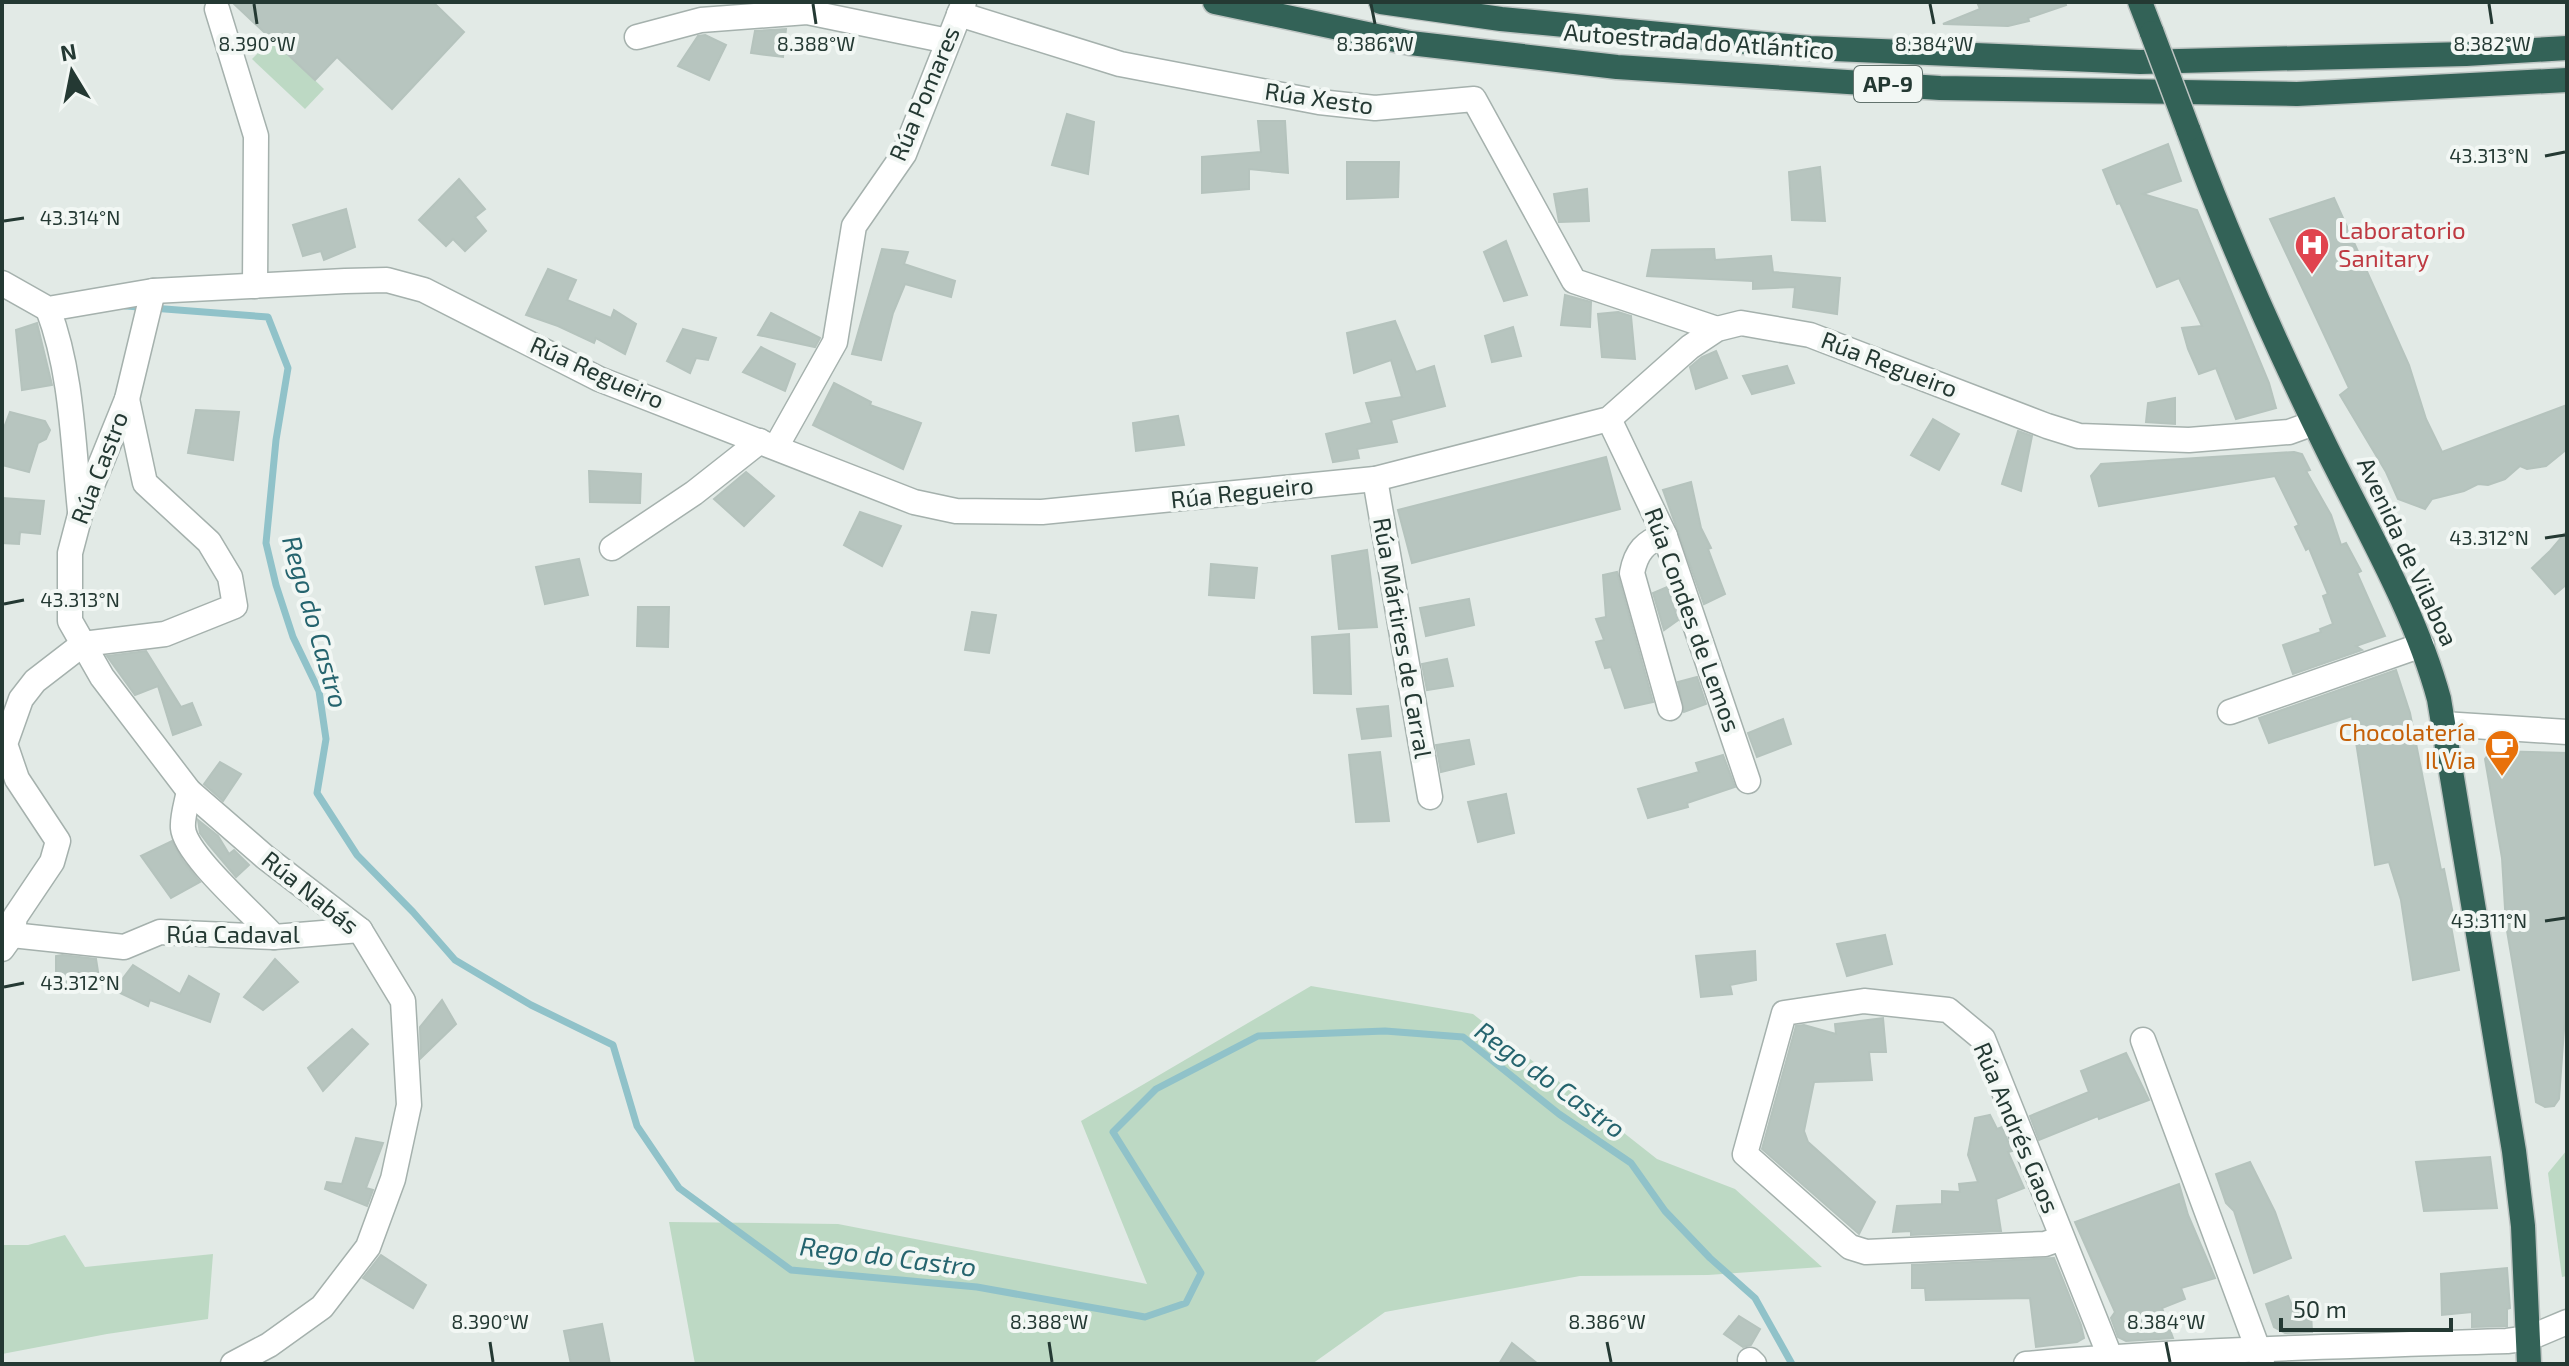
<svg xmlns="http://www.w3.org/2000/svg" width="2569" height="1366" font-family="'Exo 2',sans-serif">
<style>
.green{fill:#bdd9c4}
.lines{fill:none;stroke-linecap:round;stroke-linejoin:round}
.stream{stroke:#90c2c9;stroke-width:7}
.building{fill:#b7c5bf;stroke:#b5c3bd;stroke-width:2}
.minor-casing{stroke:#a5b1ad;stroke-width:27}
.highway-casing{stroke:#bdc4c2;stroke-width:27}
.minor{stroke:#fff;stroke-width:24}
.highway{stroke:#336257;stroke-width:24}
.highway-bridge-casing{stroke:#bdc4c2;stroke-width:27;stroke-linecap:butt}
.highway-bridge{stroke:#336257;stroke-width:24}
.ticks{fill:none;stroke:#243933;stroke-width:3}
.labels{text-anchor:middle;stroke-width:8;stroke-linejoin:round;paint-order:stroke}
.shield{fill:#f2f7f4;stroke:#62726d;stroke-width:2}
.shield-label{font-size:22px;font-weight:bold;fill:#243933}
.street-label{font-size:24px;fill:#243933;stroke:#f2f7f4}
.health-label{font-size:24px;fill:#be3a42;stroke:#f2f7f4;text-anchor:start}
.food-label{font-size:24px;fill:#c56008;stroke:#f2f7f4;text-anchor:end}
.water-label{font-size:26px;font-style:italic;fill:#25646e;stroke:#f2f7f4}
.ticks-label{font-size:20px;text-anchor:middle;fill:#243933;stroke:#f2f7f4;stroke-width:8;stroke-linejoin:round;paint-order:stroke}
</style>
<rect width="100%" height="100%" fill="#e2eae6"/>
<g class="green">
<path d="M272,39l52,50 -19,20 -53,-50z"/>
<path d="M1311,986l162,28 184,145 78,30 87,78 -114,8 -128,1 -195,36 -73,52h-617l-26,-142 169,2 309,60 -66,-163z"/>
<path d="M2567,1150v126l-5,1 -14,-104z"/>
<path d="M65,1235l20,32 128,-13 -5,65 -101,15 -105,20v-109h26z"/>
</g>
<g class="lines">
<path class="stream" d="M126,306l142,11 20,51 -12,72 -10,103 10,42 17,52 26,54 7,48 -9,54 40,62 56,57 42,48 76,45 82,40 24,81 42,62 112,82 186,17 168,30 41,-14 15,-30 -88,-141 43,-43 102,-53 127,-5 78,6 96,77 72,49 34,48 45,47 45,40 37,66"/>
</g>
<g class="building">
<path d="M232,2h201l31,30 -72,77 -55,-52 -22,23z"/>
<path d="M1977,2h88l1,3 -38,13 1,3 -21,5 -65,-2 37,-15z"/>
<path d="M786,29l-3,28 -32,-4 4,-22z"/>
<path d="M705,35l21,10 -17,35 -31,-14 20,-30z"/>
<path d="M1067,114l27,8 -6,52 -36,-9z"/>
<path d="M1258,121h27l3,52 -39,-4v20l-47,4v-36l59,-5z"/>
<path d="M2168,144l13,37 -38,13 54,16 72,173 7,25 -40,11 -20,-51 -17,6 -11,-25 -6,-21 20,-2 -23,-48 -22,9 -37,-84 -3,1 -14,-34z"/>
<path d="M1347,162h52l-1,35 -51,2z"/>
<path d="M1820,167l5,54 -33,-1 -3,-48z"/>
<path d="M459,179l26,30 -10,8 11,14 -21,20 -12,-12 -7,7 -27,-26z"/>
<path d="M1587,189l2,32 -30,1 -5,-28z"/>
<path d="M2334,198l75,167 17,54 16,33 125,-47v44l-21,17 -19,3 -7,-3 -15,13 -17,6 -10,-1 -14,7 -32,8 -7,10 -27,-10 -12,-27 -46,-77 9,-7 -79,-169z"/>
<path d="M346,209l9,38 -31,13 -3,-9 -18,5 -10,-31z"/>
<path d="M1506,241l21,54 -23,6 -20,-49z"/>
<path d="M882,249l26,3 -4,12 51,17 -4,16 -46,-13 -12,29 -12,47 -29,-6z"/>
<path d="M1714,249l1,11 56,-4 2,16 67,6 -3,36 -44,-7 2,-20 -42,2v-8l-106,-5 5,-26z"/>
<path d="M548,269l28,11 -9,20 44,18 3,-8 22,14 -11,30 -29,-16 -2,5 -36,-17 -32,-11z"/>
<path d="M1565,295l26,7 -1,25 -29,-2z"/>
<path d="M1618,312l13,4 4,43 -33,-2 -4,-43z"/>
<path d="M771,313l49,25 -5,9 -57,-12z"/>
<path d="M1395,321l21,51 18,-6 11,40 -54,14 6,22 -40,7 2,9 -26,4 -7,-28 46,-11 -6,-20 36,-6 -11,-37 -37,13 -7,-40z"/>
<path d="M37,323l15,62 -30,5 -6,-60z"/>
<path d="M1513,327l8,29 -29,6 -7,-26z"/>
<path d="M683,329l33,9 -8,22 -12,-2 -6,15 -23,-12z"/>
<path d="M761,347l34,17 -10,27 -42,-19z"/>
<path d="M1716,351l11,27 -31,11 -6,-22 12,-10z"/>
<path d="M1787,366l7,17 -42,11 -9,-18z"/>
<path d="M834,383l37,19 -1,3 51,18 -18,46 -90,-44z"/>
<path d="M2175,398v26l-29,-2 2,-19z"/>
<path d="M196,410l43,2 -6,48 -45,-7z"/>
<path d="M10,412l35,9 5,9 -4,9 -8,4 -9,29 -27,-7v-32z"/>
<path d="M1178,416l6,29 -48,6 -3,-28z"/>
<path d="M1933,419l26,15 -20,36 -28,-15z"/>
<path d="M2018,431l14,5 -11,55 -19,-7z"/>
<path d="M2294,452l8,2 8,16 -4,1 25,44 10,30 5,-2 15,28 -4,2 28,63 -29,10 6,4 -69,24 -10,-29 38,-13 -1,-3 13,-5 -10,-28 5,-2 -19,-46 -3,2 -11,-23 4,-2 -24,-49 -176,30 -8,-30 10,-12z"/>
<path d="M1606,457l14,52 -208,54 -14,-53z"/>
<path d="M589,471l52,3 -1,29 -50,-1z"/>
<path d="M746,472l28,24 -30,30 -30,-27z"/>
<path d="M1691,482l10,46 10,20 -3,1 17,45 -21,10 -41,-114z"/>
<path d="M2,498l42,3 -4,33 -20,-2 -1,12 -17,-1z"/>
<path d="M860,512l41,14 -19,40 -38,-21z"/>
<path d="M2567,531v53l-12,10 -23,-26 18,-17z"/>
<path d="M1367,550l10,77 -38,2 -7,-73z"/>
<path d="M579,559l9,36 -43,9 -9,-37z"/>
<path d="M1211,564l46,4 -3,30 -45,-3z"/>
<path d="M1617,572l36,130 -28,6 -14,-41 -6,1 -9,-26 8,-2 -8,-21 10,-2 -3,-42z"/>
<path d="M1667,587l11,33 -14,10 -11,-37z"/>
<path d="M1469,599l5,26 -48,11 -6,-28z"/>
<path d="M638,607h31l-1,40 -31,-1z"/>
<path d="M972,612l24,3 -7,38 -24,-3z"/>
<path d="M1349,634l2,60 -37,-1 -2,-56z"/>
<path d="M146,651l35,56 11,-4 9,22 -28,10 -15,-49 -23,9 -28,-39z"/>
<path d="M1447,659l6,27 -26,4 -5,-26z"/>
<path d="M2396,670l14,43 31,157 3,-1 9,45 -4,1 10,55 -46,10 -12,-80 -12,-38 -14,3 -23,-149 -83,27 -10,-25z"/>
<path d="M1697,677l9,27 -22,8 -6,-30z"/>
<path d="M1388,706l3,30 -29,3 -5,-30z"/>
<path d="M1783,719l8,25 -34,13 -9,-24z"/>
<path d="M1469,740l5,24 -33,8 -5,-27z"/>
<path d="M2491,751l76,2v235l-8,111 -5,7 -9,1 -9,-5 -1,-7 -29,-170 -4,-67 -17,-99z"/>
<path d="M1380,752l9,69 -33,1 -7,-67z"/>
<path d="M1723,755l12,32 -48,16 1,4 -40,11 -10,-29 61,-17 -3,-9z"/>
<path d="M220,762l21,12 -18,27 -19,-17z"/>
<path d="M1506,794l8,39 -36,9 -10,-40z"/>
<path d="M198,820l20,16 11,18 5,-4 15,15 -13,12 -28,-33 -8,-11z"/>
<path d="M172,841l11,20 17,21 -29,16 -30,-42z"/>
<path d="M1885,935l7,29 -45,12 -10,-32z"/>
<path d="M1755,951l1,29 -26,5 2,9 -31,3 -5,-41z"/>
<path d="M62,955l34,4 3,19 -43,6v-28z"/>
<path d="M275,959l23,23 -35,28 -19,-13z"/>
<path d="M133,965l47,29 9,-18 30,18 -9,28 -60,-22 -2,6 -34,-16z"/>
<path d="M442,1000l14,24 -35,34 -1,-31z"/>
<path d="M1883,1018l3,34h-17l3,28 -58,2 -10,49 4,11 67,60 -16,32 -97,-85 34,-123 8,-1 32,9 -1,-10z"/>
<path d="M352,1029l16,15 -45,47 -15,-23z"/>
<path d="M2126,1053l23,47 -50,19 -1,-3 -59,24 -9,-24 59,-24 -8,-21z"/>
<path d="M1990,1115l7,14 5,-2 10,24 -4,1 16,36 -28,11 5,32 -90,4v-4l-18,1 4,-26 45,-2v-13l18,1 -1,-8 19,-2 -10,-27 7,-37z"/>
<path d="M356,1138l27,5 -17,45 7,2 -6,16 -42,-17 2,-7 15,2z"/>
<path d="M2490,1157l7,51 -73,3 -8,-49z"/>
<path d="M2250,1162l25,50 16,46 -37,15 -20,-62 -8,-8 -10,-29z"/>
<path d="M2179,1184l9,31 27,63 -34,10 4,11 -23,9 11,30 -47,3 -8,-4 -7,-19 4,-6 -40,-90z"/>
<path d="M381,1255l45,30 -13,23 -50,-30z"/>
<path d="M2054,1258l27,67 3,13 -7,4 -41,5 -6,-49 -104,2 -1,-12h-13v-23z"/>
<path d="M2507,1268l3,40 -3,1v17l-35,1v-15l-30,3 -1,-41z"/>
<path d="M2288,1296l7,17 16,-1 1,20 -27,1 -11,-6 -8,-23z"/>
<path d="M1739,1316l21,13 -9,16 -8,2 -19,-13z"/>
<path d="M602,1324l8,40h-39l-7,-33z"/>
<path d="M1512,1343l26,21h-39z"/>
</g>
<g class="lines">
<g class="minor-casing">
<g id="minor">
<path d="M217,9l39,127 -1,150"/>
<path d="M959,14l161,50 199,38 56,6 99,-9 100,182 143,48"/>
<path d="M637,37l64,-17 106,-8 141,29"/>
<path d="M2,283l46,26 105,-18 192,-10 42,-1 37,10 175,89 315,123 42,9 86,1 333,-33 234,-60 81,-72 27,-18 24,-6 69,12 237,91 32,10 110,4 100,-8 25,-9"/>
<path d="M153,291l-26,108 -47,116 -10,38v68l32,56 87,114 76,66 95,73 43,71 6,104 -16,74 -25,68 -46,60 -53,38 -36,19"/>
<path d="M48,309c24,63 25,135 32,202"/>
<path d="M1609,419l56,117 83,245"/>
<path d="M776,447l59,-105 19,-116 50,-72 60,-152"/>
<path d="M1375,479l55,318"/>
<path d="M1665,536c-20,5 -29,16 -33,37l38,135"/>
<path d="M612,548l82,-55 66,-52"/>
<path d="M2230,712l192,-67"/>
<path d="M2443,724l124,8"/>
<path d="M189,791c-2,11 -7,26 -6,37 2,27 71,86 91,109"/>
<path d="M12,935l112,12 36,-15 114,5 86,-7"/>
<path d="M2,949l10,-14 3,-18 37,-55 6,-21 -41,-62 -12,-35 16,-45 14,-18 48,-37 82,-10 70,-28 -5,-29 -21,-35 -64,-59 -18,-84"/>
<path d="M2143,1040l119,320"/>
<path d="M2062,1238l-17,6 -179,8 -16,-5 -105,-93 39,-141 80,-12 84,9 35,29 130,325"/>
<path d="M1750,1360l4,4"/>
<path d="M2026,1364c160,-14 321,-18 481,-23l22,-3 38,-16"/>
</g>
</g>
<g class="highway-casing">
<g id="highway">
<path d="M1215,2l195,41 207,24 323,21 357,6 270,-14"/>
<path d="M1381,2l120,17 309,29 330,14 326,-8 101,-6"/>
<path d="M2140,2l12,31"/>
<path d="M2188,129c40,109 88,216 139,320 40,81 88,162 112,250l75,452 9,75 6,138"/>
</g>
</g>
<use href="#minor" class="minor"/>
<use href="#highway" class="highway"/>
<g class="highway-bridge-casing">
<path id="highway-bridge" d="M2152,33l36,96"/>
</g>
<use href="#highway-bridge" class="highway-bridge"/>
</g>
<path class="ticks" d="M254,4l3,20M813,4l3,20M1371,4l4,20M1930,4l4,20M2489,4l3,20M2545,156l20,-4M4,221l20,-3M2545,538l20,-3M4,604l20,-4M2545,921l20,-3M4,987l20,-4M490,1342l3,20M1049,1342l3,20M1607,1342l4,20M2166,1342l4,20"/>
<defs>
<g id="hospital-pin" transform="scale(1.8)"><path d="M0 17L-7.5 6A9.5 9.5 0 1 1 7.5 6Z" fill="#e0444e" stroke="#f2f7f4"/><path d="M-5-5h3v3.5h4V-5h3V5h-3V1.5h-4V5h-3Z" fill="#fff"/></g>
<g id="cafe-pin" transform="scale(1.8)"><path d="M0 17L-7.5 6A9.5 9.5 0 1 1 7.5 6Z" fill="#e8710a" stroke="#f2f7f4"/><path d="M-5.5-4.5H6V0H3Q3 3.5 0 3.5H-2.5Q-5.5 3.5-5.5 0ZM3-3.2v2h1.7v-2ZM-6 4.5H4V6H-6Z" fill="#fff"/></g>
</defs>
<g fill-rule="evenodd">
<use href="#hospital-pin" x="2312" y="245"/>
<use href="#cafe-pin" x="2502" y="747"/>
</g>
<g class="labels">
<rect class="shield" x="1854" y="66" width="68" height="36" rx="6"/>
<g class="shield-label">
<text x="1888" y="92">AP-9</text>
</g>
<g class="street-label">
<text transform="translate(1699 42) rotate(4)" y="8">Autoestrada do Atlántico</text>
<text transform="translate(925 94) rotate(-67)" y="8">Rúa Pomares</text>
<text transform="translate(1319 99) rotate(8)" y="8">Rúa Xesto</text>
<text transform="translate(1889 365) rotate(21)" y="8">Rúa Regueiro</text>
<text transform="translate(597 373) rotate(24)" y="8">Rúa Regueiro</text>
<text transform="translate(100 468) rotate(-69)" y="8">Rúa Castro</text>
<text transform="translate(1242 493) rotate(-6)" y="8">Rúa Regueiro</text>
<text transform="translate(2407 552) rotate(65)" y="8">Avenida de Vilaboa</text>
<text transform="translate(1692 620) rotate(70)" y="8">Rúa Condes de Lemos</text>
<text transform="translate(1402 638) rotate(80)" y="8">Rúa Mártires de Carral</text>
<text transform="translate(310 893) rotate(39)" y="8">Rúa Nabás</text>
<text x="233" y="943">Rúa Cadaval</text>
<text transform="translate(2016 1128) rotate(67)" y="8">Rúa Andrés Gaos</text>
</g>
<g class="health-label">
<text x="2338" y="239">Laboratorio<tspan x="2338" dy="28">Sanitary</tspan></text>
</g>
<g class="food-label">
<text x="2476" y="741">Chocolatería<tspan x="2476" dy="28">Il Via</tspan></text>
</g>
<g class="water-label">
<text transform="translate(315 622) rotate(74)" y="9">Rego do Castro</text>
<text transform="translate(1550 1080) rotate(36)" y="9">Rego do Castro</text>
<text transform="translate(888 1257) rotate(7)" y="9">Rego do Castro</text>
</g>
</g>
<g class="ticks-label">
<text x="257" y="51">8.390°W</text>
<text x="816" y="51">8.388°W</text>
<text x="1375" y="51">8.386°W</text>
<text x="1934" y="51">8.384°W</text>
<text x="2492" y="51">8.382°W</text>
<text x="2489" y="163">43.313°N</text>
<text x="80" y="225">43.314°N</text>
<text x="2489" y="545">43.312°N</text>
<text x="80" y="607">43.313°N</text>
<text x="2489" y="928">43.311°N</text>
<text x="80" y="990">43.312°N</text>
<text x="490" y="1329">8.390°W</text>
<text x="1049" y="1329">8.388°W</text>
<text x="1607" y="1329">8.386°W</text>
<text x="2166" y="1329">8.384°W</text>
</g>
<rect width="2569" height="1366" fill="none" stroke="#243933" stroke-width="8"/>
<g transform="translate(72 72) rotate(350)" stroke="#f2f7f4" stroke-width="6" paint-order="stroke">
<path d="M0-6L14 30L0 20L-14 30Z" fill="#243933"/>
<text y="-12" font-size="22" font-weight="bold" text-anchor="middle" fill="#243933">N</text>
</g>
<path d="M2281 1318v12h170v-12" fill="none" stroke="#243933" stroke-width="4"/>
<text x="2293" y="1318" font-size="24" fill="#243933" stroke="#f2f7f4" stroke-width="6" paint-order="stroke">50 m</text>
</svg>
